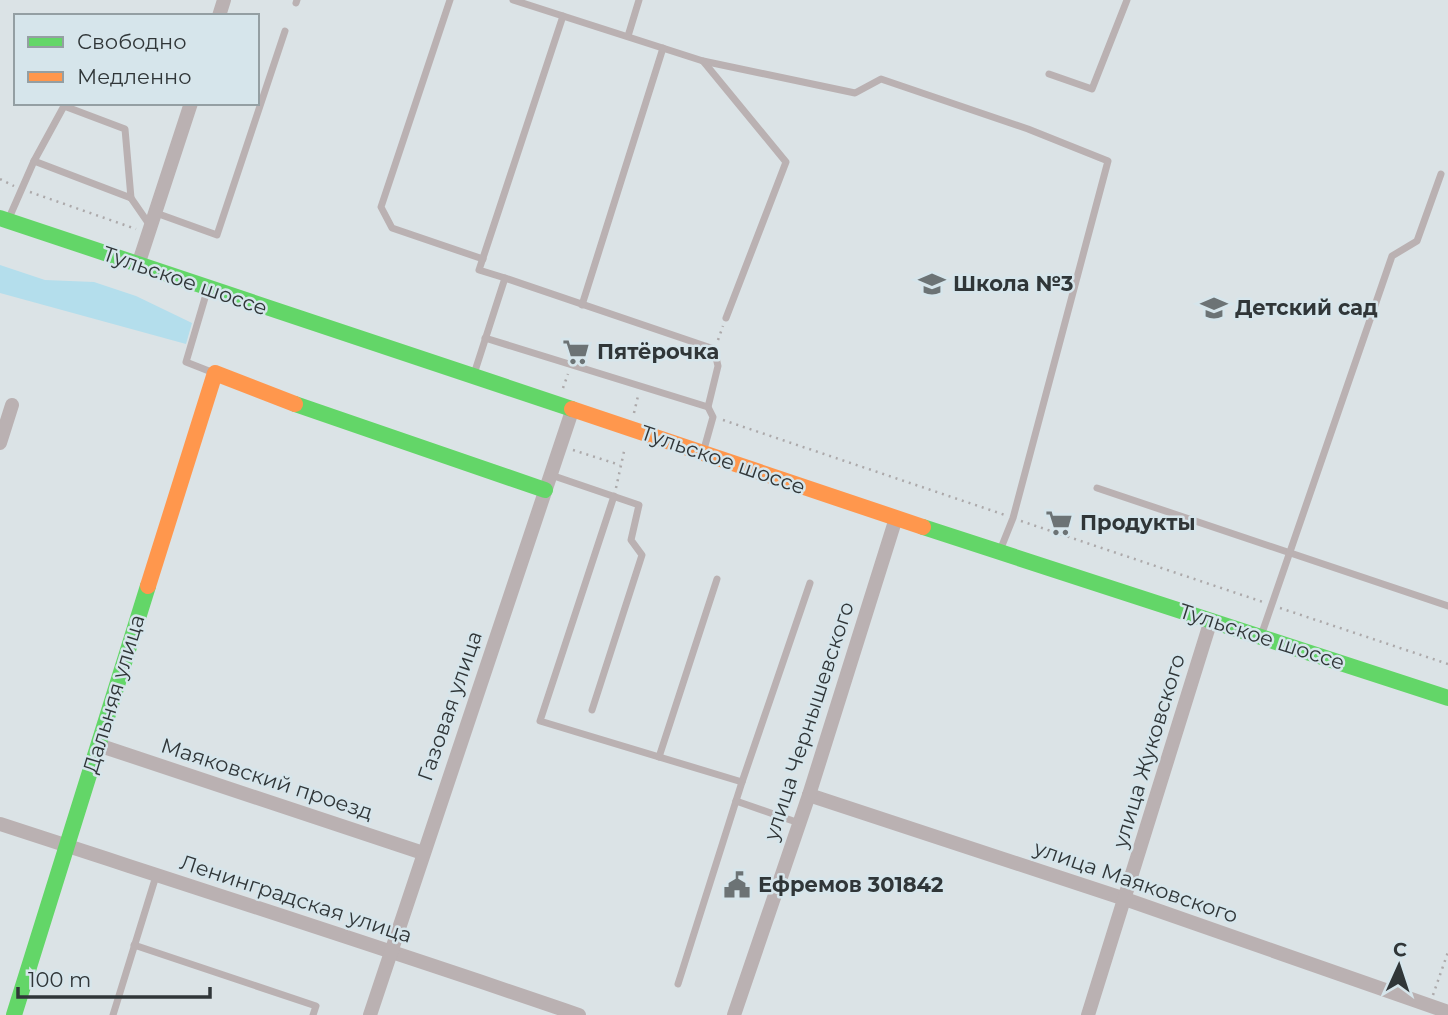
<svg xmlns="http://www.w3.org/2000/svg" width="1448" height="1015" font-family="Montserrat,sans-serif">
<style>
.green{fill:#b4deec}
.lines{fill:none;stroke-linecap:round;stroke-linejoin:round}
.path{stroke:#aca9aa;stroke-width:2.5;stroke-dasharray:2 5;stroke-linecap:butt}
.lane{stroke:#bab1b2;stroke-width:7}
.street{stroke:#bab1b2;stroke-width:14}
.fast{stroke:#63d668;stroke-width:16}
.slow{stroke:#ff974d;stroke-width:16}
.labels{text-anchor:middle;stroke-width:5;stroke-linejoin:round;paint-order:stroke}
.street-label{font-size:21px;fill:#303638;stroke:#d6e5eb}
.poi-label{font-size:21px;font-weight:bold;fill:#303638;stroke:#d6e5eb;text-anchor:start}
</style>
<rect width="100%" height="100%" fill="#dbe3e6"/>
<path class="green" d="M0,265l45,15 49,2 42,14 56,27 -6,21 -186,-51z"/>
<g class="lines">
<g class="path">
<path d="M0,179l14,7"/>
<path d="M30,192l106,37"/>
<path d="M718,340l5,-14"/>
<path d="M563,388l5,-14"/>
<path d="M634,413l4,-17"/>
<path d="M723,420l282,95"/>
<path d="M573,450l47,15"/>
<path d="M616,488l9,-41"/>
<path d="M1021,521l242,81"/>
<path d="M1280,608l168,56"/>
<path d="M1433,995l15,-43"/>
</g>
<g class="lane">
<path d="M450,0l-69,207 11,21 91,31"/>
<path d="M513,0l190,61 83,101 -60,156"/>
<path d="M296,3l1,-3"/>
<path d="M628,36l11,-36"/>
<path d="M703,61l152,32 26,-14 147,50 80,32 -95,357 -12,30"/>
<path d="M1049,74l43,15 35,-89"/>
<path d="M34,161l30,-55 61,23 6,69"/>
<path d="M156,213l61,22 68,-204"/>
<path d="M9,218l25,-57 97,37 20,29"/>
<path d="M505,278l209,71 4,17 -10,41 5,10 -9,32"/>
<path d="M207,291l-21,71 28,11"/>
<path d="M582,305l81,-257"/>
<path d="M485,338l223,69"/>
<path d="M474,374l31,-96 -26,-8 84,-254"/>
<path d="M551,475l88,30 -8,35 11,15 -50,155"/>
<path d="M1097,488l351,118"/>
<path d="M614,496l-74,225 202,61"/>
<path d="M1262,633l130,-377 25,-15 24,-67"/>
<path d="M659,757l58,-178"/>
<path d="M736,801l63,22"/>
<path d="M134,945l182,61 -3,9"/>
<path d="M678,984l64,-202 68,-199"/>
<path d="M113,1015l43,-139"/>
</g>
<g class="street">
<path d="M219,16l5,-16"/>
<path d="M138,265l53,-162"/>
<path d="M0,443l12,-38"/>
<path d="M98,745l325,108"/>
<path d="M809,795l316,104 323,113"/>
<path d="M0,824c193,63 387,125 579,191"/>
<path d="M370,1015l202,-604"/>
<path d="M734,1015l75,-220 87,-277"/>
<path d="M1088,1015l123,-395"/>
</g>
<g class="fast">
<path d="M0,218l572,191"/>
<path d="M295,404l250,86"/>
<path d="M923,527l525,171"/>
<path d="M14,1015l134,-429"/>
</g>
<g class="slow">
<path d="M572,409l351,118"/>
<path d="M148,586l67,-213 80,31"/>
</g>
</g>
<defs>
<g id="school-bare" transform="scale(2.1)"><path d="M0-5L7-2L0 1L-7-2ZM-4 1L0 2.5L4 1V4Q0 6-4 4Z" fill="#6c7375" stroke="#d6e5eb" stroke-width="2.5" paint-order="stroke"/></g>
<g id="supermarket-bare" transform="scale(2.1)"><path d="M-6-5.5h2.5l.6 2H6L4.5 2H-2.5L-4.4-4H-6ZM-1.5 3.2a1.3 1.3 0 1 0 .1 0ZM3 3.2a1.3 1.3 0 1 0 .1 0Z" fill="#6c7375" stroke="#d6e5eb" stroke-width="2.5" paint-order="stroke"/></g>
<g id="civic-bare" transform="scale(2.1)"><path d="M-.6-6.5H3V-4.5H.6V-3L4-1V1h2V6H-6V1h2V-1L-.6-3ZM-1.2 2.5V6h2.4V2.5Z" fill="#6c7375" stroke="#d6e5eb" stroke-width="2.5" paint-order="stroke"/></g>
</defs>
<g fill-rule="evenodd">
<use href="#school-bare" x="932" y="284"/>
<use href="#school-bare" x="1214" y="308"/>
<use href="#supermarket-bare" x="576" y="352"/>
<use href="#supermarket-bare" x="1059" y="523"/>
<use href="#civic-bare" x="737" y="885"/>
</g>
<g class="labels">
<g class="street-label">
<text transform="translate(185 281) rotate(19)" y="7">Тульское шоссе</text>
<text transform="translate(723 460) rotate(19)" y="7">Тульское шоссе</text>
<text transform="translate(1262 637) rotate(18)" y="7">Тульское шоссе</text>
<text transform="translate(114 694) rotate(-73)" y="7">Дальняя улица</text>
<text transform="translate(450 706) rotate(-71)" y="7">Газовая улица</text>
<text transform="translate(809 721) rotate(-72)" y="7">улица Чернышевского</text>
<text transform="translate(1149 751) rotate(-73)" y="7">улица Жуковского</text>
<text transform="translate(267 779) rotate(18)" y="7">Маяковский проезд</text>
<text transform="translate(1136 882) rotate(19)" y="7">улица Маяковского</text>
<text transform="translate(296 899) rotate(18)" y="7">Ленинградская улица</text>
</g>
<g class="poi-label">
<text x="953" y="291">Школа №3</text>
<text x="1235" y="315">Детский сад</text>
<text x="597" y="359">Пятёрочка</text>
<text x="1080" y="530">Продукты</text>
<text x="758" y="892">Ефремов 301842</text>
</g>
</g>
<rect x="14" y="14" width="245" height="91" fill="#d6e5eb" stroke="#949fa3" stroke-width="2"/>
<rect x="28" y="37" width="35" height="10" fill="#63d668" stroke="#949fa3" stroke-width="2"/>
<text x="77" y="49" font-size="21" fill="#303638">Свободно</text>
<rect x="28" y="72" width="35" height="10" fill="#ff974d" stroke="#949fa3" stroke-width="2"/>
<text x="77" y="84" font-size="21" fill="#303638">Медленно</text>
<g transform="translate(1399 966) rotate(3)" stroke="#d6e5eb" stroke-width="5" paint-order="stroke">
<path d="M0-5L12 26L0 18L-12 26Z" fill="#303638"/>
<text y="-10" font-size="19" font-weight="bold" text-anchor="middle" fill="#303638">С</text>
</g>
<path d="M18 987v10h192v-10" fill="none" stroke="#303638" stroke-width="3.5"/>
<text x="28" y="987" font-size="21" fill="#303638" stroke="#d6e5eb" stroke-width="5" paint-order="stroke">100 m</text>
</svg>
